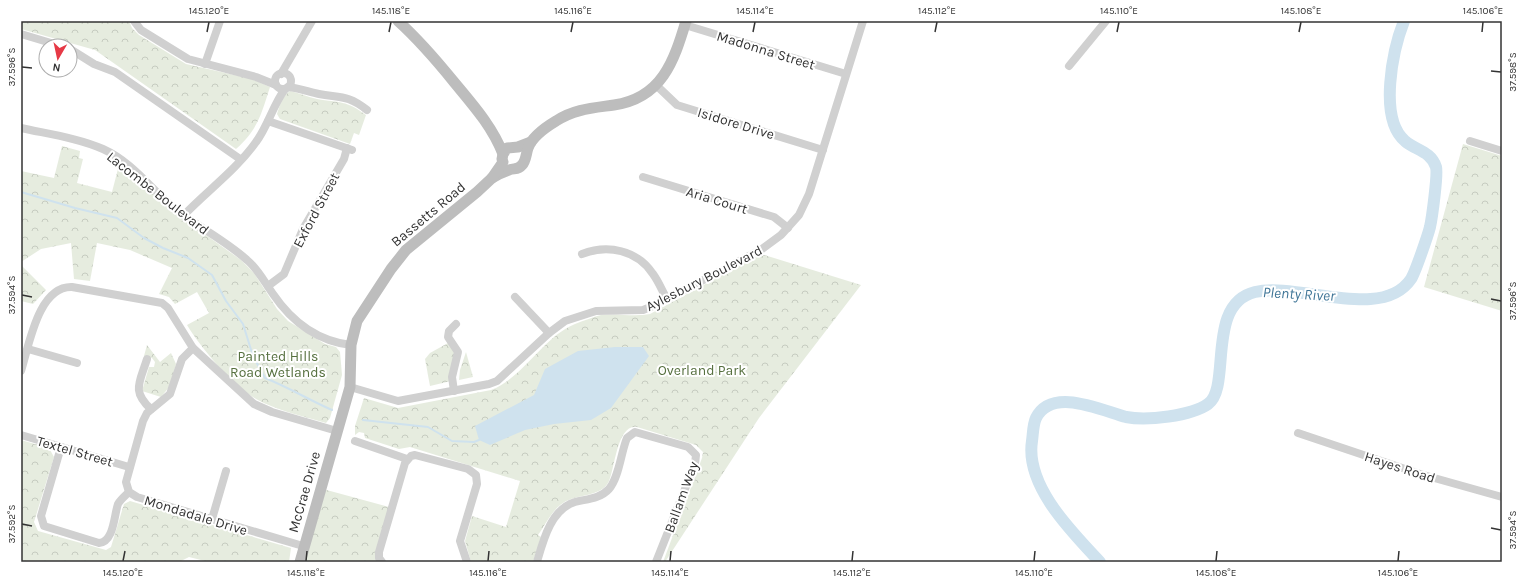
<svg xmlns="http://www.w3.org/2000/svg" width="1523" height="583" font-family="Karla,sans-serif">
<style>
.park{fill:url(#park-crowns)}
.water{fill:#cfe2ee}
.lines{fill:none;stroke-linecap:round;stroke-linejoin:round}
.stream{stroke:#cfe2ee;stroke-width:2}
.river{stroke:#cfe2ee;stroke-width:12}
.street{stroke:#d0d0d0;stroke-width:8}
.secondary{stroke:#bdbdbd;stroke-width:11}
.ticks{fill:none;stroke:#333;stroke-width:1.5}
.labels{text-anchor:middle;stroke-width:4;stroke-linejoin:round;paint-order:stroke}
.street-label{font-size:14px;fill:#333;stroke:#fff}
.park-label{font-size:14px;fill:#56703f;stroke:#fff}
.water-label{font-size:15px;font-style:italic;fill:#3f7597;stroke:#fff}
.neatline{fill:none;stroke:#333;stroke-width:1.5}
.ticks-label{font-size:10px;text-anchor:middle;fill:#333}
</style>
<defs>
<pattern id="park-crowns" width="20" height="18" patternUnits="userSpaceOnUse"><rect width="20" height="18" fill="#e6ecdf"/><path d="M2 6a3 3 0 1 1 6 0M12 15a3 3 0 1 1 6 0" fill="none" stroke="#c6cbc0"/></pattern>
</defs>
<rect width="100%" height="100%" fill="#fff"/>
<g class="park">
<path d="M21,21h108l3,7 7,7 47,29 66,15 18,8c-9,28 -12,42 -34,62l-141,-99 -74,-21z"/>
<path d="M290,91c9,2 18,6 27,8 23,4 29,1 49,16l-7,20 -5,-2 -4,11 -70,-25 -3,-5c2,-7 6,-19 13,-23z"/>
<path d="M1463,144l39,12v155l-78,-24z"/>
<path d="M62,146l18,5 -1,7 4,1 -6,24 35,9 7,-27 25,18 24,25 73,52 13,13 23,36 11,12 37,23 11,3 4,5 2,23 -12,43 -4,5c-23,-7 -48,-12 -70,-24 -24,-14 -55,-51 -69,-74l22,-12 -12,-21 -22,12 -6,-7 -10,-3 13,-26 -42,-18 -33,-7 -7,38 -16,-2 -3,-36 -30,6 -20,13v-91l33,7z"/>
<path d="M761,254l100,31 -102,133 -94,144h-2l39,-104 1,-6 -7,-7 -59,-18c-20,-3 -22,41 -28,54 -8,17 -32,12 -46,22 -11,7 -17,21 -25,32l3,2 -8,25h-62l-6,-21 7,-25 34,11 14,-46 -110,-34 -11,2 -34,-11 -1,-5 -5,-1 -4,3v-9l9,-28 34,10 93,-18c33,-13 52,-53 84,-66 8,-3 18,-7 26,-9 16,-2 33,2 49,-1z"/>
<path d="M21,265l25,25 -13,14 -12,-3z"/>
<path d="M448,343l7,9 -4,29 -21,5 -5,-27 5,-6z"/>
<path d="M147,345l13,17 11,-9 5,11 -6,22 -9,11 -19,-6 7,-24h5l1,-5 -3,-4 -8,-2z"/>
<path d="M466,352l7,25 -14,3 1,-10z"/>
<path d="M21,440l28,8 5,9 -20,65 4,9 68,19 5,-3 13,-43 6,-3 161,47 -2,14h-80l-20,-5 -10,5h-158z"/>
<path d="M323,489l66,18 -10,55h-74z"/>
</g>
<path class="water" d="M615,347h28l6,9 -38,52 -20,12 -37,4 -29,6 -35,15 -11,-5 -4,-14 59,-31 11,-26 33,-18z"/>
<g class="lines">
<g class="stream">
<path d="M21,192l54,16 42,10 27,20 19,10 25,10 24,17 14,26 17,23 10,32 12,22c23,9 44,22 67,32"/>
<path d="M363,420l65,7 24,14 22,1 5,-2"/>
</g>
<path class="river" d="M1100,562c-28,-30 -75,-76 -68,-121 1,-7 1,-17 4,-23 16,-32 67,-7 90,-1 21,4 65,-1 82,-13 24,-17 -3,-100 47,-112 44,-10 127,30 156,-13 4,-6 17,-44 19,-52 2,-9 8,-53 6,-60 -5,-16 -21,-17 -31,-26 -27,-23 -12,-92 -1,-120"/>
<g class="street">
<path d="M134,21l7,9 47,29 68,18 20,8"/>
<path d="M685,25l161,49"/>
<path d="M21,34l40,12"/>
<path d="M70,49l24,15 21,8 125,87"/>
<path d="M205,64l15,-43"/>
<path d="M1069,66l37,-45"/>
<circle cx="283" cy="81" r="8"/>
<path d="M281,74l31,-53"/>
<path d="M656,85l21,20 146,45"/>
<path d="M288,87c11,1 21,5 31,7 22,4 29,1 48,16"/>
<path d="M268,121l84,29"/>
<path d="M21,128c27,6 57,10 82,21 31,14 49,42 75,62 22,17 48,30 69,49 11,9 18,23 26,34 19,28 44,47 78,51"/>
<path d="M1470,141l32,10"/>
<path d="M643,177l131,40 14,11"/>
<path d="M184,215c23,-24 52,-45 72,-73 12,-16 17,-37 29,-53"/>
<path d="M582,254c26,-10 55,-4 71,20 6,8 9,17 14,25"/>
<path d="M268,286l16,-12 19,-45 41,-70 3,-11"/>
<path d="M515,297l34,36"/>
<path d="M193,348l-11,11 -12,35 -23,19 -4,8 -17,61 3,10 8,5 166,49"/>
<path d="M28,349l49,14"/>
<path d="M147,359c-7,23 -16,32 4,50"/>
<path d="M21,371c8,-25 17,-85 51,-84l90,16 6,5 25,40 61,56 18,8 65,19"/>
<path d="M350,387l48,14 91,-17 8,-3 52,-48 16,-12 31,-10 47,-1 15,-6 104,-55 19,-14 18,-20 10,-21 54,-173"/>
<path d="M454,391l-2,-14 6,-25 -10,-15 1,-6 7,-7"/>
<path d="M1298,433l122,41 82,23"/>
<path d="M21,435l108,32"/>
<path d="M355,441l52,18"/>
<path d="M61,447l-20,69 3,10 55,17c15,-1 15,-28 19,-39 3,-5 7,-8 11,-12"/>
<path d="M212,519l14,-48"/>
<path d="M382,562l-3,-4v-6l26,-89 6,-7 4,-1 53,14 8,6 1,9 -17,57 7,21"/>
<path d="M537,562c6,-21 14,-53 38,-60 11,-3 25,-3 34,-13 10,-11 12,-37 18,-51l8,-6 53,15 8,8 -1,9 -39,98"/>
</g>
<g class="secondary">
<path d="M398,21c21,19 39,40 56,61 19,23 38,44 49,72"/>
<path d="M502,159l1,-5 4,-6 11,-1 13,-5"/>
<path d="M492,178c5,-3 11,-6 17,-8 5,-2 9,0 13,-5 4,-4 4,-11 6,-17 4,-11 18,-21 28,-27 18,-12 37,-13 58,-16 48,-7 60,-44 72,-84"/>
<path d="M300,562l50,-175 1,-42 6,-24 34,-52 15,-19 71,-58 15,-14 11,-16"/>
</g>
</g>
<path class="ticks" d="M207,32l2,-10M389,32l2,-10M571,32l2,-10M753,32l2,-10M935,32l2,-10M1117,32l2,-10M1299,32l2,-10M1482,32l1,-10M22,67l10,1M1491,71l10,1M22,295l10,2M1491,299l10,2M22,524l10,2M1491,528l10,2M123,561l2,-10M306,561l1,-10M488,561l1,-10M670,561l1,-10M852,561l1,-10M1034,561l1,-10M1216,561l1,-10M1398,561l1,-10"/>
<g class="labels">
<g class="street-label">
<text transform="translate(766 50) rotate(17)" y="5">Madonna Street</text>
<text transform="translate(736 123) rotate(17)" y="5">Isidore Drive</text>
<text transform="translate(158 193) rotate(38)" y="5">Lacombe Boulevard</text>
<text transform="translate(717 200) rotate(17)" y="5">Aria Court</text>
<text transform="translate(316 210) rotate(-62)" y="5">Exford Street</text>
<text transform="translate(428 214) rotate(-40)" y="5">Bassetts Road</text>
<text transform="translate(704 278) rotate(-27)" y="5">Aylesbury Boulevard</text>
<text transform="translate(75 451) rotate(16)" y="5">Textel Street</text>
<text transform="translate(1400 467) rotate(18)" y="5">Hayes Road</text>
<text transform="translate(304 492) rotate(-74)" y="5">McCrae Drive</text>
<text transform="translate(681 497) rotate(-70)" y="5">Ballam Way</text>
<text transform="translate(196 515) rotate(17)" y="5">Mondadale Drive</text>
</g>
<g class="park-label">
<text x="278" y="361">Painted Hills<tspan x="278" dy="16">Road Wetlands</tspan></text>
<text x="702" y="375">Overland Park</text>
</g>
<g class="water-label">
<text transform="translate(1299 294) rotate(3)" y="5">Plenty River</text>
</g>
</g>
<rect width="1523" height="583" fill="none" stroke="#ffffff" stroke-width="44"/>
<g transform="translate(58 58) rotate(189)"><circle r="19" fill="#ffffff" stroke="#adadad"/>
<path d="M0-3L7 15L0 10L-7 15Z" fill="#e63946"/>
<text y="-6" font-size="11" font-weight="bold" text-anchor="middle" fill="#333333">N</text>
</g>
<rect x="22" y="22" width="1479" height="539" class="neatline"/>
<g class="ticks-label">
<text x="209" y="14">145.120°E</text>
<text x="391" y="14">145.118°E</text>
<text x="573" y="14">145.116°E</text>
<text x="755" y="14">145.114°E</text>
<text x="937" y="14">145.112°E</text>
<text x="1119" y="14">145.110°E</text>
<text x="1301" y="14">145.108°E</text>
<text x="1483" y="14">145.106°E</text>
<text transform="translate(11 67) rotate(-90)" y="4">37.596°S</text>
<text transform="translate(1512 72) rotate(-90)" y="4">37.598°S</text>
<text transform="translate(11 295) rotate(-90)" y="4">37.594°S</text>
<text transform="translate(1512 301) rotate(-90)" y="4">37.596°S</text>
<text transform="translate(11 524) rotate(-90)" y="4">37.592°S</text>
<text transform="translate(1512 530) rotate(-90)" y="4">37.594°S</text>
<text x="123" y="576">145.120°E</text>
<text x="306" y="576">145.118°E</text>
<text x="488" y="576">145.116°E</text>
<text x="670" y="576">145.114°E</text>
<text x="852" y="576">145.112°E</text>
<text x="1034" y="576">145.110°E</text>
<text x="1216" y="576">145.108°E</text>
<text x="1398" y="576">145.106°E</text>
</g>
</svg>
